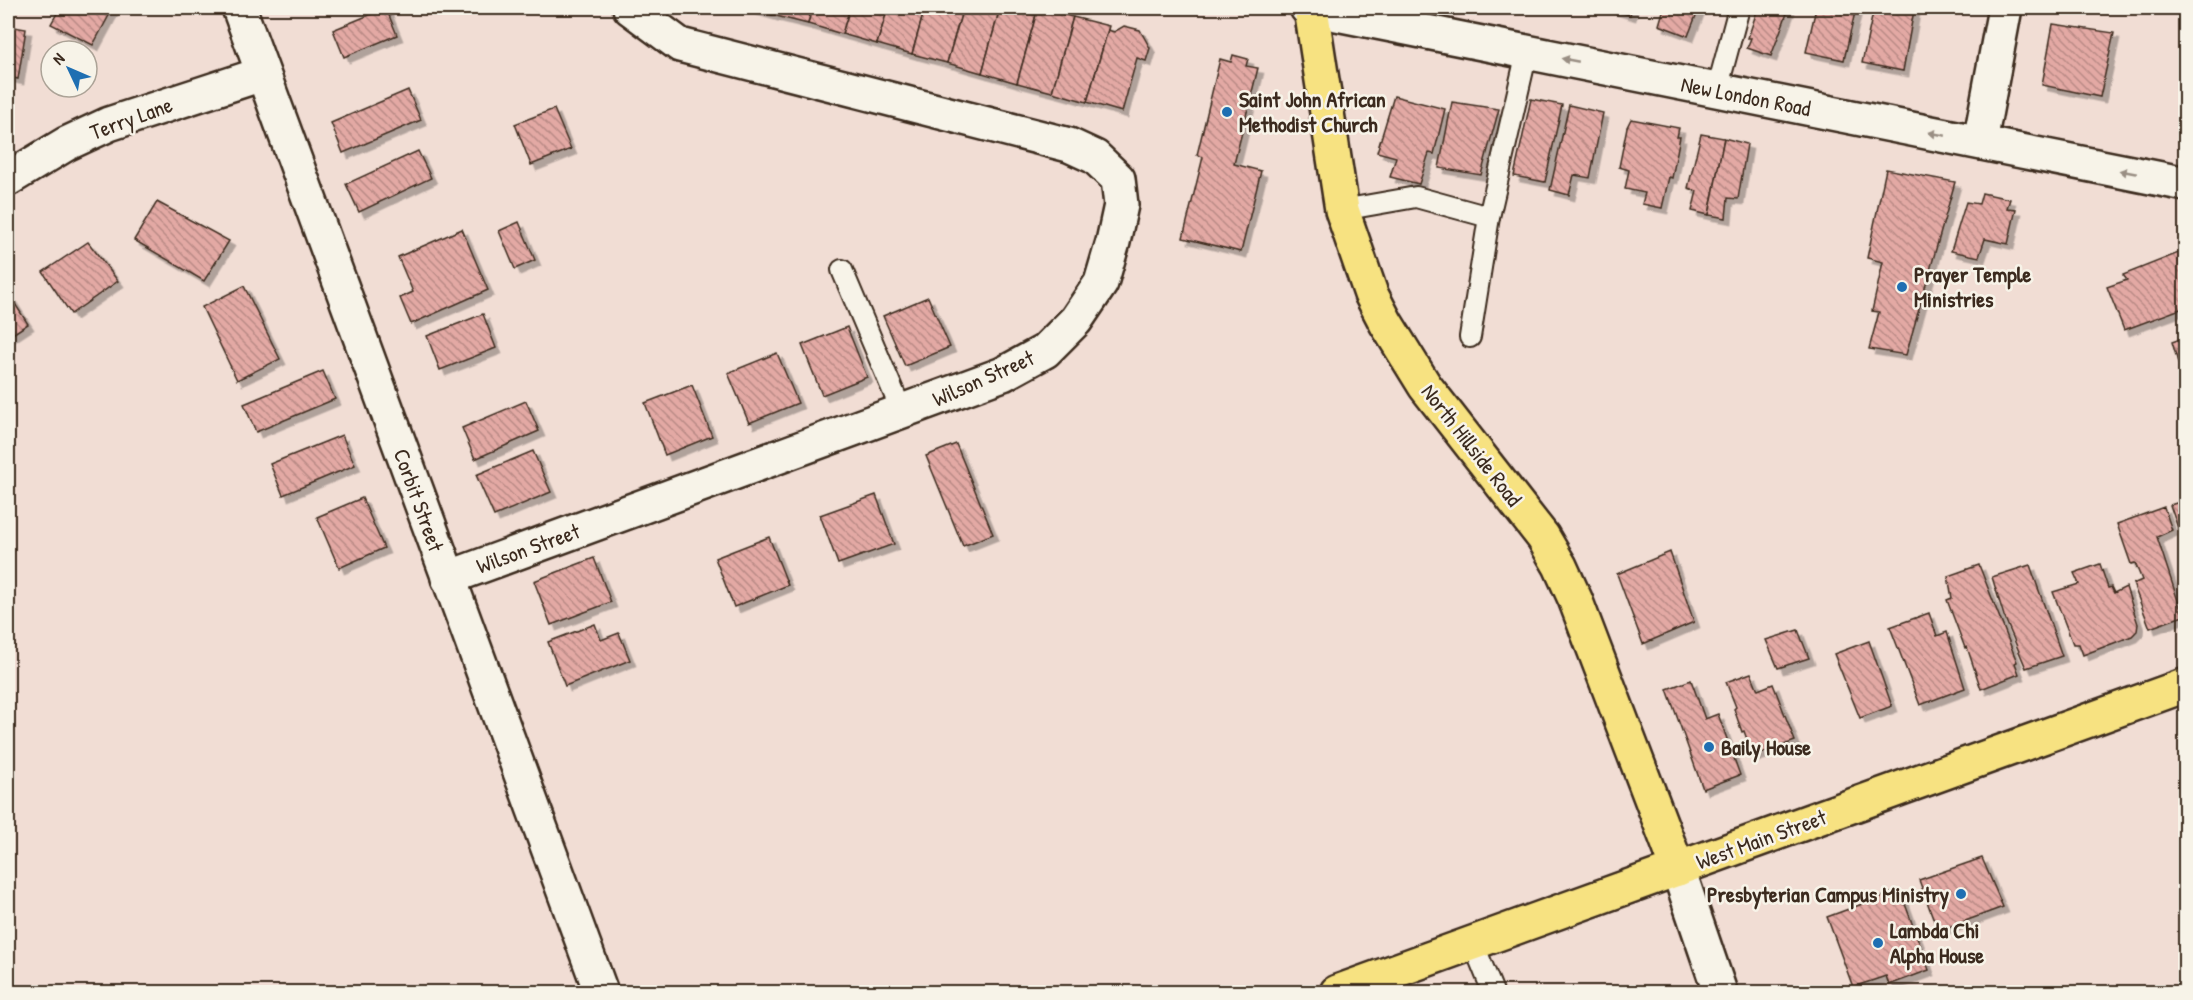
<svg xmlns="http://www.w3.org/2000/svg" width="2193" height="1000" font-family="'Patrick Hand',sans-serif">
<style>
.building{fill:url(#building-back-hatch);stroke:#3b2a1e;stroke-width:1.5;filter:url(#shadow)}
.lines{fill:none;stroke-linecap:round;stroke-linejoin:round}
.lane-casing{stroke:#3b2a1e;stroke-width:24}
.street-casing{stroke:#3b2a1e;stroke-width:38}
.secondary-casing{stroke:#3b2a1e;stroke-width:38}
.primary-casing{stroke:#3b2a1e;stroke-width:38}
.lane{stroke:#f7f3e8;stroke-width:20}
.street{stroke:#f7f3e8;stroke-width:33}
.secondary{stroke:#f7f3e8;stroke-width:33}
.primary{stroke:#f7e281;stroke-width:33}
.oneway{fill:#998e83}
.poi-dot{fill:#1f6fb2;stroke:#f7f3e8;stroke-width:2}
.labels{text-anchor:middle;stroke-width:5;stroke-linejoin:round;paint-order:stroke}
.street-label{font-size:22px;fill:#3b2a1e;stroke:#f7f3e8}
.poi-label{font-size:22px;font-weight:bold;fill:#3b2a1e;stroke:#f7f3e8;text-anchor:start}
</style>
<defs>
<pattern id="building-back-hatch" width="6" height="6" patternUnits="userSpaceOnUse" patternTransform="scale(1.5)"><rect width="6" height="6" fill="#e3a9a4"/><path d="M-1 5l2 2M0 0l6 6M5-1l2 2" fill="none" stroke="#b98a85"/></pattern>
<filter id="shadow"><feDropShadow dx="5.5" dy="5.5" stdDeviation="0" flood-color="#0004"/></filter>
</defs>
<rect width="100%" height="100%" fill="#f1ddd4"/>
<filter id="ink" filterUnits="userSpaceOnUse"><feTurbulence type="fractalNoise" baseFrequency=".0167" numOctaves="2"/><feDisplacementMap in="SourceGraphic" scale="12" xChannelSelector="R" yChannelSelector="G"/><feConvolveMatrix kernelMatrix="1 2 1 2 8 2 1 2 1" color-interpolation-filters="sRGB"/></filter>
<g filter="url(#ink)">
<g class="building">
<path d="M60,8h53l-20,37 -42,-21z"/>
<path d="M386,8l11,27 -53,22 -11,-27z"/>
<path d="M747,8h27l-2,7z"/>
<path d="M774,8h38l-4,16 -36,-9z"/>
<path d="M812,8h38l-8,26 -34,-10z"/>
<path d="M850,8h38l-11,36 -35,-10z"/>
<path d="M888,8h37l-13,46 -35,-10z"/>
<path d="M925,8h38l-16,55 -35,-9z"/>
<path d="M963,8h37l-18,65 -35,-10z"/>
<path d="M1000,8h9l27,7 -19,68 -35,-10z"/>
<path d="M1038,8l35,9 -21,75 -35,-9z"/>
<path d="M1607,8h25l-2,7z"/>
<path d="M1664,8h35l-11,28 -29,-11z"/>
<path d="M1758,8h31l-18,48 -24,-8 4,-10h-3z"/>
<path d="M1816,8h40l-12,52 -38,-8z"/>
<path d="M1874,8h29l11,2 -11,61 -41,-8z"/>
<path d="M1073,17l36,9 -22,76 -35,-10z"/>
<path d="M2053,24l61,9 -14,64 -58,-12z"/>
<path d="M8,26l18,3 -8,50 -10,-2z"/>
<path d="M1124,26l16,4 10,18 -4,13 -9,-3 -15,54 -35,-10 21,-72 6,2z"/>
<path d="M1233,55l15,4 -2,7 12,2 -24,96 27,7 -20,81 -58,-14 20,-81 -6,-2 23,-96 11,3z"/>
<path d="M408,90l13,30 -78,33 -12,-30z"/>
<path d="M1394,96l51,13 -11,45 -5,-1 -10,31 -29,-7 6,-20 -19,-5z"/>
<path d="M1531,99l31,6 -17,77 -31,-6z"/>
<path d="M1452,102l47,7 -18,66 -42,-7z"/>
<path d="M1569,105l34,8 -13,65 -16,-3 -5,20 -19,-5z"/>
<path d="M554,109l17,40 -40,16 -16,-41z"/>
<path d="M1631,119l48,9 -2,9h3l-8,41 -3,-1 -7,31 -20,-4 3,-11 -20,-4 4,-19 -10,-3 8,-40z"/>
<path d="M1701,134l23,4 -15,77 -17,-4 5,-20 -9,-3z"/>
<path d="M1724,138l23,6 -9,55 -10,-1 -2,20 -17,-3z"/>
<path d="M418,151l13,27 -72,34 -13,-28z"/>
<path d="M1886,169l69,13 -49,173 -37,-6 10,-37 -7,-1 11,-49 -16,-4z"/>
<path d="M1982,193l28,6 -3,9 9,1 -8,35 -23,-5 -6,18 -28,-6 15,-49 13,2z"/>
<path d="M157,202l72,39 -25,40 -70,-41z"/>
<path d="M519,222l16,38 -20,9 -16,-38z"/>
<path d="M462,229l26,61 -77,34 -11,-26 13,-6 -15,-35z"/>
<path d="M88,242l30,39 -47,33 -28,-42z"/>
<path d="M2186,250v57l-62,23 -17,-43 20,-7 -4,-5z"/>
<path d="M244,286l36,73 -43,21 -35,-73z"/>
<path d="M8,293l20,31 -20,13z"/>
<path d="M928,297l22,50 -45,19 -22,-50z"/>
<path d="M483,314l13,34 -56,22 -13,-34z"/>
<path d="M847,327l20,50 -45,18 -20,-50z"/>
<path d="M2186,337v45l-2,1 -12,-41z"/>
<path d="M777,353l21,50 -49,20 -21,-50z"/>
<path d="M323,371l12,28 -79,33 -12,-28z"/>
<path d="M692,385l20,51 -47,19 -20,-52z"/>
<path d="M526,401l13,30 -64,28 -13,-31z"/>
<path d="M342,435l13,30 -72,30 -13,-31z"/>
<path d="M956,444l37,90 -30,12 -37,-90z"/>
<path d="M533,451l18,41 -57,24 -18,-41z"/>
<path d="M876,495l18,49 -56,20 -18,-49z"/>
<path d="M362,498l22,50 -45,20 -22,-51z"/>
<path d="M2186,500v51l-16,-46z"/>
<path d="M2164,507l8,23 -15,7 26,79 -33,12 -17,-44 9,-4 -7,-17 -4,1 -14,-40z"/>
<path d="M769,537l19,48 -54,22 -19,-49z"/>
<path d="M1670,552l24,70 -51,22 -26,-70z"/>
<path d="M594,558l17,44 -60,23 -17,-44z"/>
<path d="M2100,564l8,24 3,-1 3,6 12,-6 12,37 -1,7 -5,5 -49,19 -4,-11h-6l-20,-52 26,-8 -5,-11z"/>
<path d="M1979,565l38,97 -2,1 4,11 -38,15 -14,-42 -2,1 -18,-48 5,-2 -4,-22z"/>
<path d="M2030,565l32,91 -36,12 -22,-52 -12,-39z"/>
<path d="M1929,613l8,23 10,-4 18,56 -45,17 -30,-78z"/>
<path d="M595,624l6,16 18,-7 11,27 -65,26 -17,-44z"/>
<path d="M1798,630l11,28 -31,10 -12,-28z"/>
<path d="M1869,641l23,65 -32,12 -26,-64z"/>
<path d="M1751,673l7,17 15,-6 22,57 -42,15 -9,-25 -2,1 -8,-23 2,-2 -10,-25z"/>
<path d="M1691,680l14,39 13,-5 22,61 -37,14 -36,-100z"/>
<path d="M1982,858l21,49 -65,24 -19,-51z"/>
<path d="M1900,890l29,80 -40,15 -3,-9 -33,11 -26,-70z"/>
<path d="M1632,985l3,7h-20z"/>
</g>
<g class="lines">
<g class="lane-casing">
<g id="lane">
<path d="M1717,90l22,-82"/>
<path d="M1342,210l74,-13 73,20 38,-165"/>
<path d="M842,270l60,142"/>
<path d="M1470,337l19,-120"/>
<path d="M1473,943l20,49"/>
</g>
</g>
<g class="street-casing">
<g id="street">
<path d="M239,8l362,984"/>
<path d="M1980,142l25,-134"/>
<path d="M8,179l58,-35 43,-20 153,-50"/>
<path d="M448,578l555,-204 42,-23 31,-31 25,-37 12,-41 8,-37 -3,-26 -23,-22 -26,-12 -389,-100 -50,-37"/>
</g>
</g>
<g class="secondary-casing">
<g id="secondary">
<path d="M1307,8l879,176"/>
<path d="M1678,869l42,123"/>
</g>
</g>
<g class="primary-casing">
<g id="primary">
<path d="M1311,9l31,201 29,84 15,29 39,63 118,151 17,29 15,33 103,270"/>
<path d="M1337,992l849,-307"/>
</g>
</g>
<use href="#lane" class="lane"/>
<use href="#street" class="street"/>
<use href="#secondary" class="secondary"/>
<use href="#primary" class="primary"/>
</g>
<defs><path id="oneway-solid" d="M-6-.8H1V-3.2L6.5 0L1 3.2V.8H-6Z" transform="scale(1.5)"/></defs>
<g class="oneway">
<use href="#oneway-solid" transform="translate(1570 60) rotate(-169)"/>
<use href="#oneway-solid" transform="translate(1937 134) rotate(-169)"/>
<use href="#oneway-solid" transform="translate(2128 172) rotate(-169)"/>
</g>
</g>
<g class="poi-dot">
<circle cx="1227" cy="112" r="6"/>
<circle cx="1902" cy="287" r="6"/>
<circle cx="1709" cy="747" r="6"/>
<circle cx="1961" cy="894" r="6"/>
<circle cx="1878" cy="943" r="6"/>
</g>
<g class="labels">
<g class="street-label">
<text transform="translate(1746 96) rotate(11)" y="8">New London Road</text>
<text transform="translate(131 118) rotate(-20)" y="8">Terry Lane</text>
<text transform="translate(983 378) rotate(-24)" y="8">Wilson Street</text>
<text transform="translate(1472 445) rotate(52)" y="8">North Hillside Road</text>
<text transform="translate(419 500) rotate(70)" y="8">Corbit Street</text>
<text transform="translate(528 548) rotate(-20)" y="8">Wilson Street</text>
<text transform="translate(1761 839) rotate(-20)" y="8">West Main Street</text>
</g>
<g class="poi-label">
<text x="1239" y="107">Saint John African<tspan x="1239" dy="25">Methodist Church</tspan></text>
<text x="1914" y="282">Prayer Temple<tspan x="1914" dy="25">Ministries</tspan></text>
<text x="1721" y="755">Baily House</text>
<text x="1949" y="902" text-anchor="end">Presbyterian Campus Ministry</text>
<text x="1890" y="938">Lambda Chi<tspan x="1890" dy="25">Alpha House</tspan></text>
</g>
</g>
<rect width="2193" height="1000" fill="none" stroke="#f7f3e8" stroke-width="30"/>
<rect x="15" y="15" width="2163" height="970" fill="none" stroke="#3b2a1e" stroke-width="2" filter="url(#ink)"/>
<g transform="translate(69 69) rotate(314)"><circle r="28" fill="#f7f3e8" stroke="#aca397" stroke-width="1.5"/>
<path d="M0-4.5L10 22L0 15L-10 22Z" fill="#1f6fb2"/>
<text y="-9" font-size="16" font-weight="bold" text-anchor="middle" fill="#3b2a1e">N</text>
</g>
</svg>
